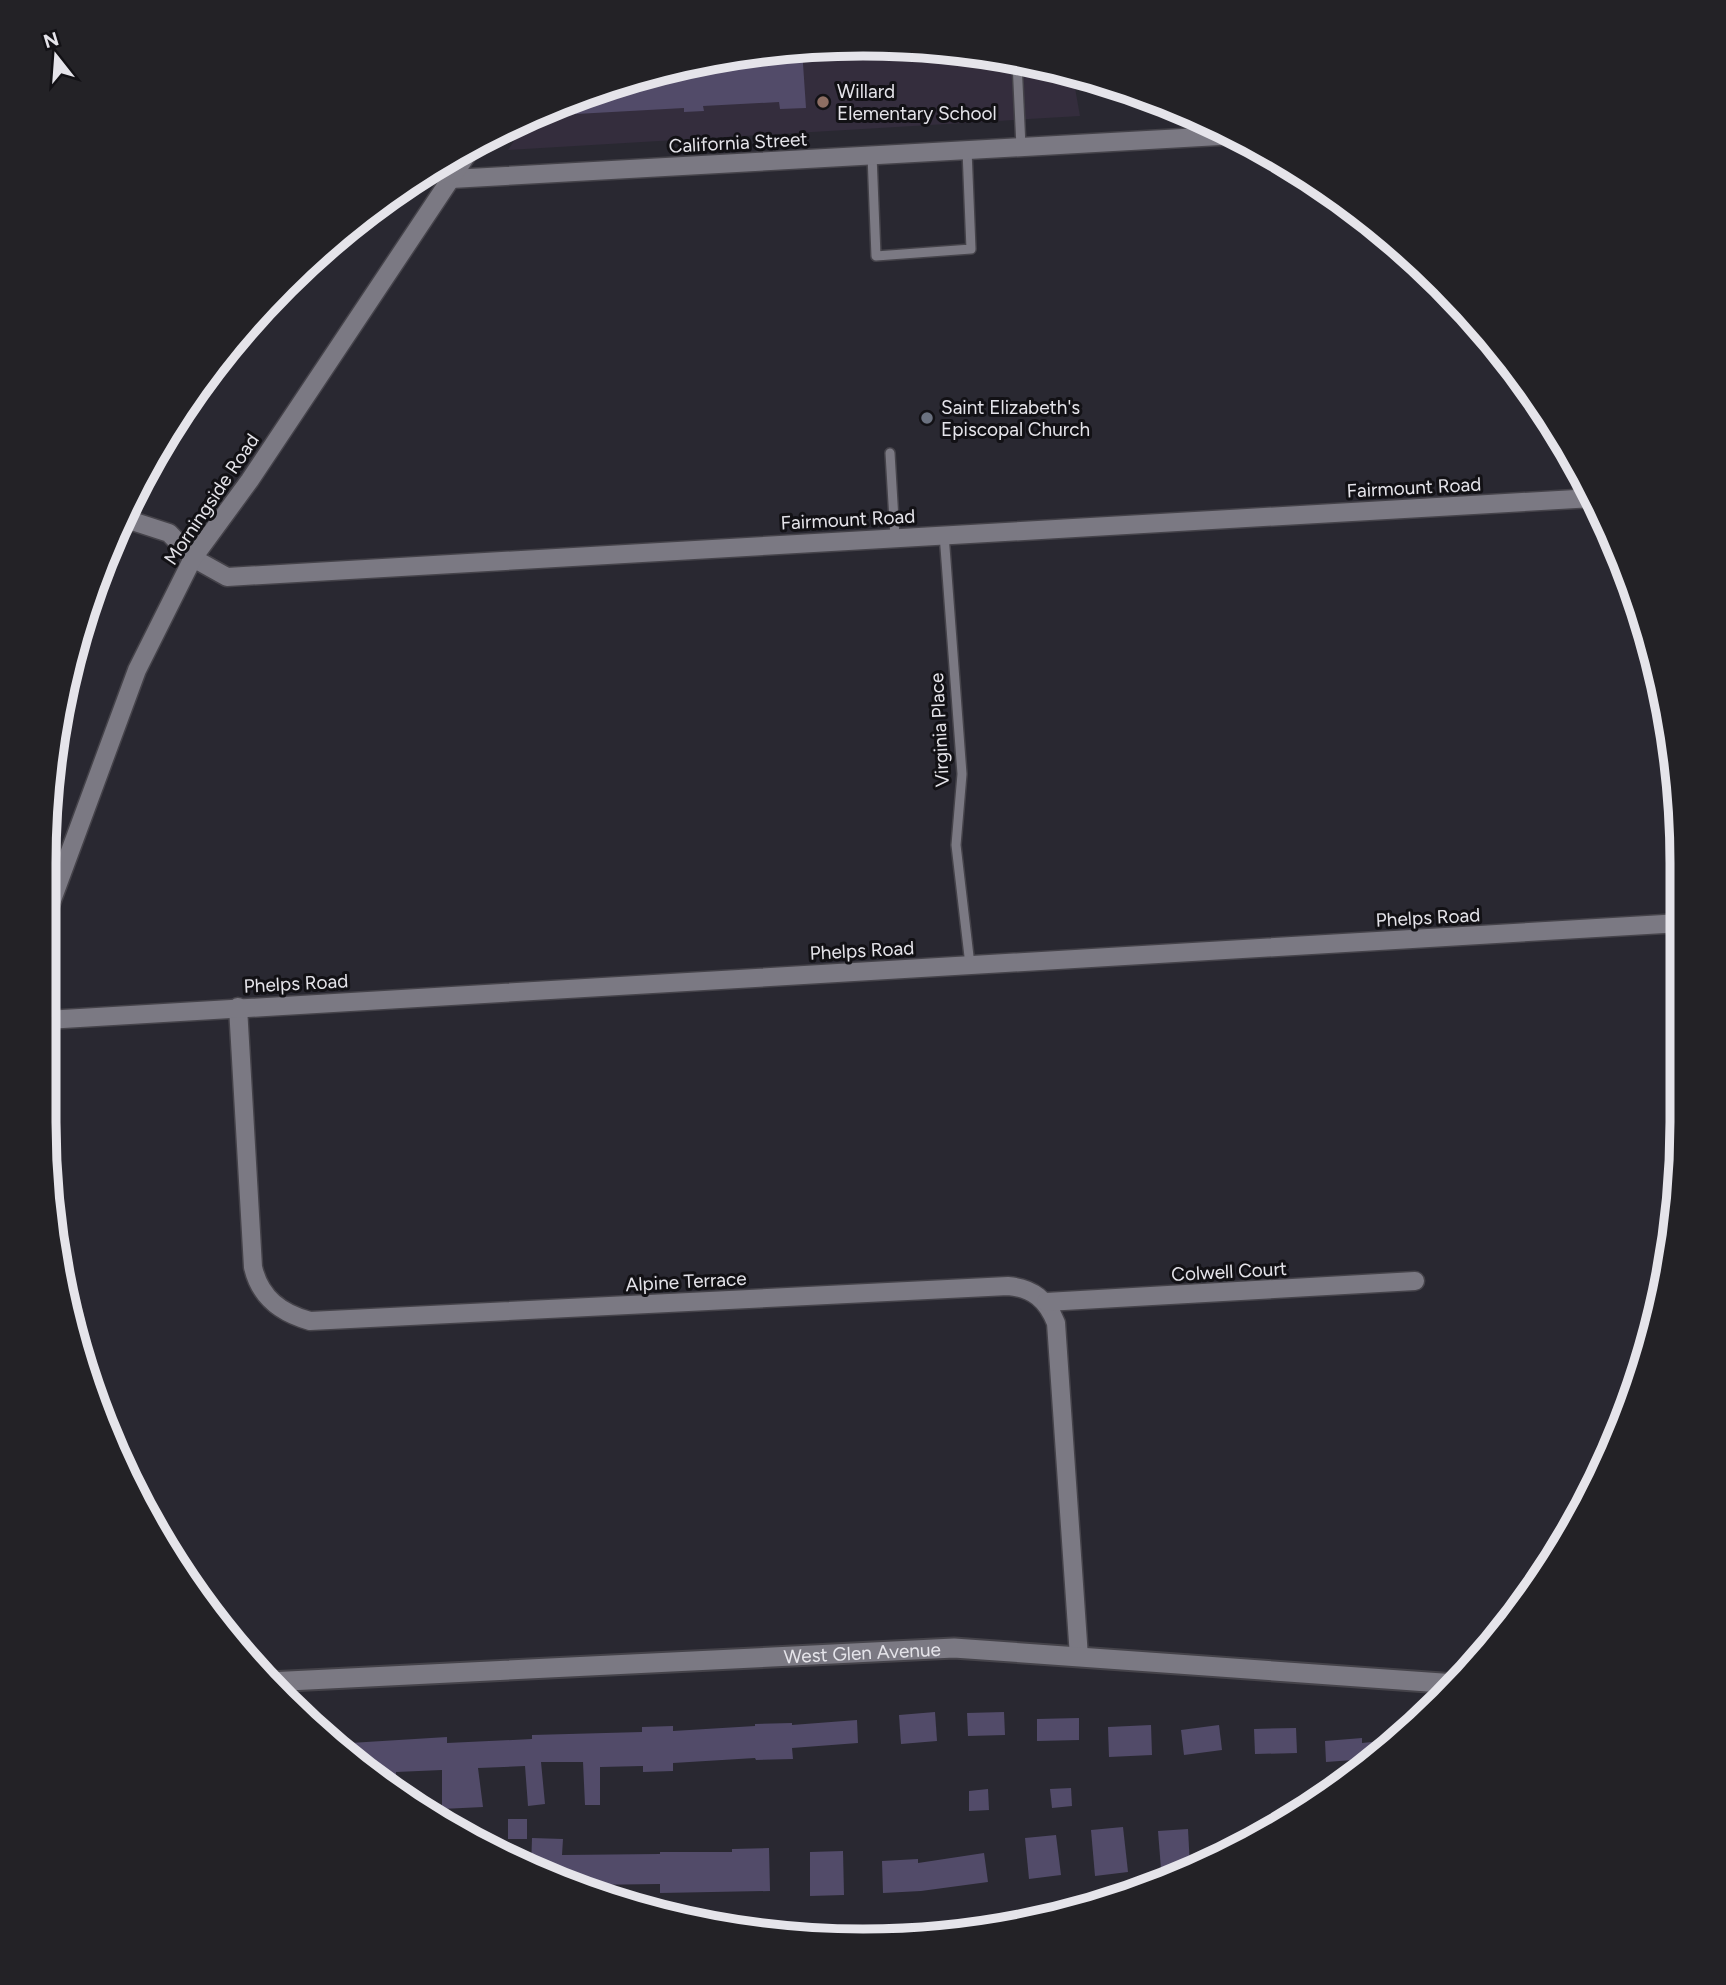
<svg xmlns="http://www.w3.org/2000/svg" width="1726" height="1985" font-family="Figtree,sans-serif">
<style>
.education{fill:#342d3d}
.green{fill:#26392c}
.building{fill:#524b69}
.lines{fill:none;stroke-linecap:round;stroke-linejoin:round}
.service-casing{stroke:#45434a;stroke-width:12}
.minor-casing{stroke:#45434a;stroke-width:21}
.tertiary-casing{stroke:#45434a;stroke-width:23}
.service{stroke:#7b7983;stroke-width:9}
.minor{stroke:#7b7983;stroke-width:18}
.tertiary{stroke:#7b7983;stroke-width:19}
.education-dot{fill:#8d6e63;stroke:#121115;stroke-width:2.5}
.worship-dot{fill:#6b7280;stroke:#121115;stroke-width:2.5}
.labels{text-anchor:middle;stroke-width:6;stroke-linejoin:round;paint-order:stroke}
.poi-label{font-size:19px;fill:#e5e4ea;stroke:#121115;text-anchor:start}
.street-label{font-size:19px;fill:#e5e4ea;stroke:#121115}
.rim{fill:none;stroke:#e5e4ea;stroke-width:9}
</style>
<rect width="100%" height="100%" fill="#292831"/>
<path class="education" d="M917,46l155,25 8,45 -572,34 20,-30 72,-33 156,-36z"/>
<path class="green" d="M917,46l48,7 -123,5 -1,-10z"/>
<g class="building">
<path d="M802,49l4,59 -26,1 -1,-7 -76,4 1,5 -20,1v-4l-108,6 -1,-16 25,-11 156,-36z"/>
<path d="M935,1712l2,29 -36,3 -2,-29z"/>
<path d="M1004,1712l1,23 -37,1 -1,-23z"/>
<path d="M1079,1718v22l-42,1v-22z"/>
<path d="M857,1720l1,23 -66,5 1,11 -37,1 -1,-2 -82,5v8l-30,1v-6l-43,1v38h-15l-2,-43h-42l4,42 -17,2 -3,-40 -47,2 5,39 -41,2v-39l-46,2v3l-25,1 -37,-32 113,-7v6l85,-4v-4l110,-3v-5l31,-1v5l82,-5v-2l37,-1v2z"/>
<path d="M1151,1725l1,30 -43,2 -1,-30z"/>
<path d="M1219,1725l3,25 -38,5 -3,-25z"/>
<path d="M1296,1728l1,25 -42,1 -1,-25z"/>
<path d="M1362,1738v5l30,-3 -25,19 -41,3 -1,-21z"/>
<path d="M1071,1788l1,18 -20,2 -2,-19z"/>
<path d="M988,1789l1,21 -20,1v-20z"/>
<rect x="508" y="1819" width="19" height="20"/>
<path d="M1123,1827l5,45 -33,4 -4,-46z"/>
<path d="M1188,1829l2,38 -29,2 -3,-38z"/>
<path d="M1056,1835l5,40 -32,4 -4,-41z"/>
<path d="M532,1838l31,1 -1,16 98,-1v-2h72v-3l37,-1 1,43 -110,2v-9l-75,1v-4h-28l-26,-12z"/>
<path d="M843,1851l1,44 -34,1v-44z"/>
<path d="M984,1853l4,29 -67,9 -38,2 -1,-32 36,-2v4z"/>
</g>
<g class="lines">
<g class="service-casing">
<g id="service">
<path d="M1017,62l4,85"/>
<path d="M872,155l4,101 95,-7 -4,-99"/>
<path d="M890,453l5,84"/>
<path d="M944,534l18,240 -6,71 14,120"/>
</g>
</g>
<g class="minor-casing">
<g id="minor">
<path d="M451,179l786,-44"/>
<path d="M123,521h9l37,12 24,25 34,19 1366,-79"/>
<path d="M48,911l89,-241 56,-112 57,-78 224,-336"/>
<path d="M238,1007l15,260c7,31 28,46 57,54l698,-35c25,2 39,14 48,37l23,334"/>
<path d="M46,1020l1635,-97"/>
<path d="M1046,1302l369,-21"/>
</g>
</g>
<g class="tertiary-casing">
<g id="tertiary">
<path id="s1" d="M268,1682l686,-34 502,36"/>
</g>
</g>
<use href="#service" class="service"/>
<use href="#minor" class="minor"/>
<use href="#tertiary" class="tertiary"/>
</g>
<circle class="education-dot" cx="823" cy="102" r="7"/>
<circle class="worship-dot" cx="927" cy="418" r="7"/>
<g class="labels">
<g class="poi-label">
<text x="837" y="98">Willard<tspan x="837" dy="22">Elementary School</tspan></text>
<text x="941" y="414">Saint Elizabeth's<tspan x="941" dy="22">Episcopal Church</tspan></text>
</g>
<g class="street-label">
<text transform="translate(738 142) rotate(-3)" y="7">California Street</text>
<text transform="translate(1414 487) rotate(-3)" y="7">Fairmount Road</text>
<text transform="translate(211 499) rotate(-56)" y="7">Morningside Road</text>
<text transform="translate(848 519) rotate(-3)" y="7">Fairmount Road</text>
<text transform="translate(939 730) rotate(-93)" y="7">Virginia Place</text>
<text transform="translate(1428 917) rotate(-3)" y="7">Phelps Road</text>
<text transform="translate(862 950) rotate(-3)" y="7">Phelps Road</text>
<text transform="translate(296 983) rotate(-3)" y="7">Phelps Road</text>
<text transform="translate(1229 1271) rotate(-3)" y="7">Colwell Court</text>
<text transform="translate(686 1281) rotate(-3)" y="7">Alpine Terrace</text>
<text dy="7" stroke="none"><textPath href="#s1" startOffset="595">West Glen Avenue</textPath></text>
</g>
</g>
<path d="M0 0H1726V1985H0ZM863 56H863A807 807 0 0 1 1670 863V1122A807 807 0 0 1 863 1929H863A807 807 0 0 1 56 1122V863A807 807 0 0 1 863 56Z" fill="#232226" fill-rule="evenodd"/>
<path class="rim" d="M863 56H863A807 807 0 0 1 1670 863V1122A807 807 0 0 1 863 1929H863A807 807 0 0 1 56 1122V863A807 807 0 0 1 863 56Z"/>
<g transform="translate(56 56) rotate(343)" stroke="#121115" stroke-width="5" paint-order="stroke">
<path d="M0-5L12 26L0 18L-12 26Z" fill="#e5e4ea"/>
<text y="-10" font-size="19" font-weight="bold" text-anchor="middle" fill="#e5e4ea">N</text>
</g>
</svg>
